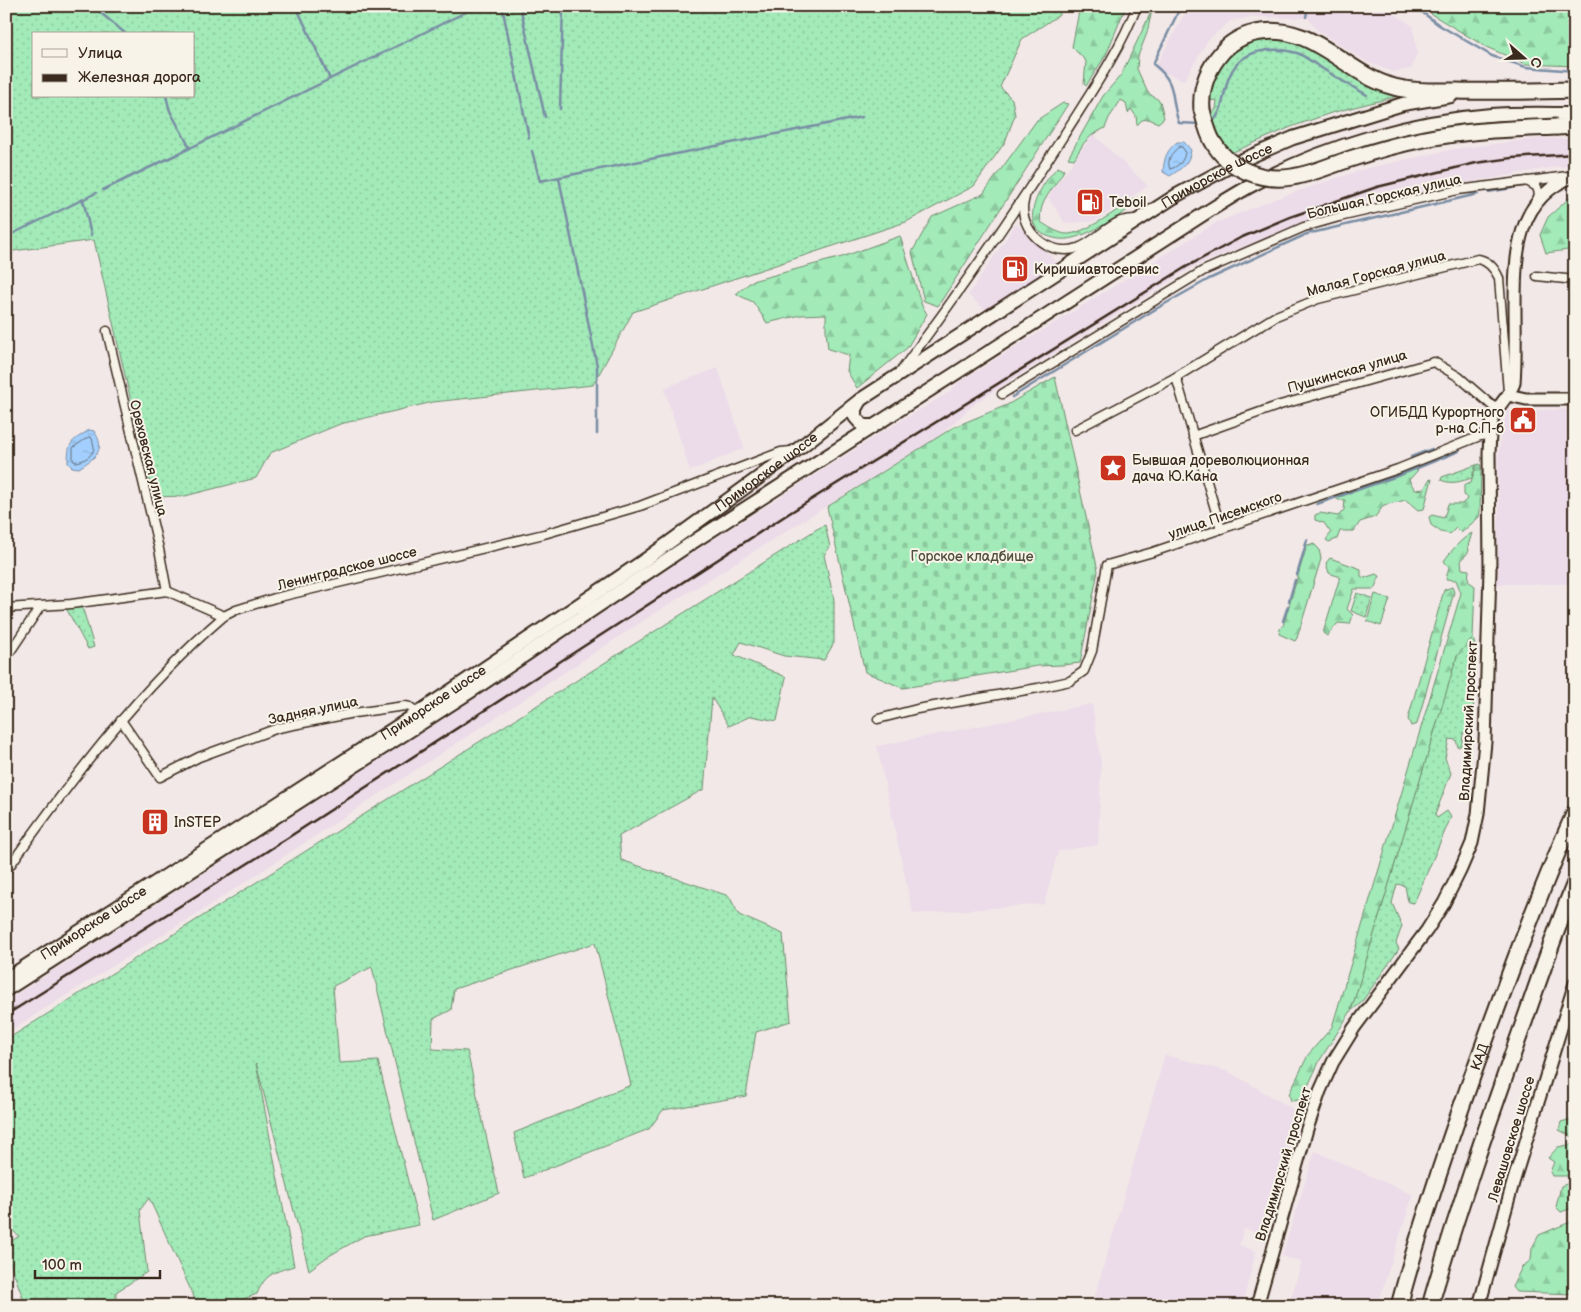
<svg xmlns="http://www.w3.org/2000/svg" width="1581" height="1312" font-family="'Balsamiq Sans',sans-serif">
<style>
.built{fill:#ecdbe8}
.grass{fill:url(#grass-dots);stroke:#6e8a6b;fill-rule:evenodd}
.forest{fill:url(#forest-firs);stroke:#6e8a6b}
.cemetery{fill:url(#cemetery-stones);stroke:#6e8a6b}
.pitch{fill:#a2eab8;stroke:#6e8a6b}
.water{fill:url(#water-ripples);stroke:#798da4}
.lines{fill:none;stroke-linecap:round;stroke-linejoin:round}
.shore{stroke:#646c77;stroke-width:1}
.stream{stroke:#798da4;stroke-width:2.5}
.street-casing{stroke:#3b2a1e;stroke-width:11}
.secondary-casing{stroke:#3b2a1e;stroke-width:15}
.primary-casing{stroke:#3b2a1e;stroke-width:16}
.highway-casing{stroke:#3b2a1e;stroke-width:19}
.street{stroke:#f7f3e8;stroke-width:8}
.secondary{stroke:#f7f3e8;stroke-width:11}
.primary{stroke:#f7f3e8;stroke-width:12}
.highway{stroke:#f7f3e8;stroke-width:15}
.rail{stroke:#3b2a1e;stroke-width:2.5}
.highway-bridge-casing{stroke:#3b2a1e;stroke-width:19;stroke-linecap:butt}
.highway-bridge{stroke:#f7f3e8;stroke-width:15}
.labels{text-anchor:middle;stroke-width:4;stroke-linejoin:round;paint-order:stroke}
.street-label{font-size:14px;fill:#3b2a1e;stroke:#f7f3e8}
.poi-label{font-size:14px;fill:#3b2a1e;stroke:#f7f3e8;text-anchor:start}
.park-label{font-size:14px;fill:#50503d;stroke:#f7f3e8}
</style>
<defs>
<pattern id="grass-dots" width="8" height="8" patternUnits="userSpaceOnUse" patternTransform="scale(1.25)"><rect width="8" height="8" fill="#a2eab8"/><path d="M2 2h.1M6 6h.1" fill="none" stroke="#8cc99e" stroke-width="1.8" stroke-linecap="round"/></pattern>
<pattern id="forest-firs" width="22" height="20" patternUnits="userSpaceOnUse" patternTransform="scale(1.25)"><rect width="22" height="20" fill="#a2eab8"/><path d="M5 1l3.5 6h-7zM16 11l3.5 6h-7z" fill="#8cc99e"/></pattern>
<pattern id="cemetery-stones" width="16" height="16" patternUnits="userSpaceOnUse" patternTransform="scale(1.25)"><rect width="16" height="16" fill="#a2eab8"/><path d="M2 7V4a2 2 0 0 1 4 0v3zM10 15v-3a2 2 0 0 1 4 0v3z" fill="#8cc99e"/></pattern>
<pattern id="water-ripples" width="26" height="14" patternUnits="userSpaceOnUse" patternTransform="scale(1.25)"><rect width="26" height="14" fill="#a2cffd"/><path d="M2 4q2-2 4 0t4 0M15 11q2-2 4 0t4 0" fill="none" stroke="#8cb2d8"/></pattern>
</defs>
<rect width="100%" height="100%" fill="#f2e8e8"/>
<filter id="ink" filterUnits="userSpaceOnUse"><feTurbulence type="fractalNoise" baseFrequency=".02" numOctaves="2"/><feDisplacementMap in="SourceGraphic" scale="10" xChannelSelector="R" yChannelSelector="G"/><feConvolveMatrix kernelMatrix="1 2 1 2 8 2 1 2 1" color-interpolation-filters="sRGB"/></filter>
<g filter="url(#ink)">
<g class="built">
<path d="M1189,6h193l31,20 4,27 -6,16 -18,3 -26,-10 -50,-32 -9,-12 -56,-1 -22,4 -22,19 -24,40 -30,-11z"/>
<path d="M1093,134l55,52 -53,35 -30,2 -17,-26z"/>
<path d="M1543,138l32,1v27l-21,1 -206,37 -155,63 -215,134 -39,35 -284,177 -448,294 -201,126v-32l477,-308 214,-143 182,-116 69,-41 11,-11 257,-159 59,-24 89,-30 90,-20z"/>
<path d="M1016,224l41,38 -69,50 -20,-17z"/>
<path d="M718,368l26,80 -54,23 -26,-83z"/>
<path d="M1575,409v175h-78l2,-69 -1,-56 3,-23 6,-25z"/>
<path d="M1092,704l9,59 -3,82 -40,6 -14,53 -131,10 -36,-168z"/>
<path d="M1165,1055l64,17 71,41 -36,121 -20,-5 -2,5 -3,11 17,6 -14,55h-150z"/>
<path d="M1315,1151l98,44 -36,111h-87v-5l12,-39 -20,-6z"/>
<path d="M1498,1299l77,2v5h-77z"/>
</g>
<g class="grass">
<path d="M6,6h1056l-3,9 -37,24 -22,48 12,12 3,16 -10,27 -31,44 -68,36 -273,90 -40,73 -160,17 -93,22 -70,29 -14,25 -71,18 -32,1 -59,-257 -88,12zM34,34h160v62h-160z"/>
<path d="M1272,36l20,3 37,19 23,18 21,11 25,6v3l-67,17 -40,14 -60,26 -16,-20 -6,-15 7,-9 1,-9 -10,1c2,-8 4,-19 8,-27 13,-23 32,-32 57,-38z"/>
<path d="M1476,465l-4,13c-10,3 -20,7 -31,2l1,-3z"/>
<path d="M825,525l5,22 -6,8 10,45v43l-10,17 -40,-4 -43,-14 -7,13 52,22 -9,44 -26,-5 -22,10 -17,-28 -8,91 -85,47 2,24 108,36 10,19 44,19 8,87 -35,11 -10,64 -83,14 -14,19 -125,49 -10,-45 117,-48 -36,-142 -141,46 -3,21 -18,9 -1,30 35,2 32,142 -66,27 -61,-253 -39,19 6,77 39,-2 41,164 -55,11 -37,21 -18,13 -53,-207 38,203c-20,6 -29,8 -37,28l-32,12h-27l-49,-108 -9,12 7,62 -31,20v14h-90l-20,-54v-7l13,-9 -13,-11v-185l811,-511z"/>
<path d="M1357,593l15,5 -6,19 -15,-6z"/>
<path d="M82,606l12,41 -6,2 -22,-41z"/>
<path d="M1473,637l3,13 -4,83h-9l-1,12 -4,2 -2,-7 -7,-1 -4,19 6,15 -16,42 2,3 10,-7 4,6 -37,86 -6,-1 -3,-16 -8,-2 -5,19 10,23 -6,17 3,6 -38,54 -10,8 106,-356z"/>
</g>
<g class="forest">
<path d="M1080,6h46l-20,49 -20,31 -2,-2 2,-23 -14,-14z"/>
<path d="M1436,6h139v60l-49,-2 -40,-17 -55,-33z"/>
<path d="M1152,10l-5,23 -9,23 -1,13 11,24 12,8 4,17 -6,5 -9,-4 -7,1 -5,5 -1,-9 -5,-7 -3,4 -2,-10 -5,-3 -12,18 -4,10 -13,7 -8,8 -10,16 -6,-1 35,-62 18,-21z"/>
<path d="M1063,103l5,1 -130,202 -14,-5 -12,-49 20,-35 51,-23 54,-74z"/>
<path d="M1058,167l6,3c-8,17 -27,31 -23,52 6,4 16,11 25,12 18,1 55,-27 70,-36l5,1c-14,14 -54,38 -74,40 -7,1 -15,-1 -22,-4 -28,-13 -2,-54 13,-68z"/>
<path d="M1575,193v56l-29,4 -6,-18 8,-18z"/>
<path d="M900,236l22,70 5,8 -20,34 -50,40 -10,-17 2,-16 -21,-6 -2,-19v-16l-25,1 -34,8 -14,-21 -17,-8 16,-13 90,-24z"/>
<path d="M1480,464l1,5 -1,43 -1,5 -18,16 -5,-5 -6,6 -9,-2 -10,-7 -2,-8 3,-2 12,3 4,-14h14l6,-6 -4,-3v-10l7,-2 5,-18z"/>
<path d="M1414,467l4,3 -9,10 6,10 9,-1 5,-9 3,-1 -8,30 -6,1 -12,-10 -22,5 -9,12 -15,5 -6,9h-14l-3,8 -8,3 -3,-2 5,-7 -7,-10 -9,-3v-5l5,-2 18,3 6,-6 1,-10h-7l-3,-3 4,-4z"/>
<path d="M1472,533l-4,13 1,5 -8,10 1,8 7,1 -1,11 7,5 -2,51 -16,19 -106,355 -31,49 -13,28 -8,12 -8,1 -2,-7 19,-39 24,-28 129,-434 -5,-13 -10,-1 3,-12 -5,-6c7,-10 17,-22 28,-28z"/>
<path d="M1314,544l5,5 2,10 -24,79 -2,3 -16,-7 1,-5 3,-3 24,-81z"/>
<path d="M1330,558l31,11v7l3,2 12,-4 4,2 -6,13h-20l-7,20 6,6 -3,9 -12,-1 -11,13 -4,-3 17,-56 -11,-4 -3,-10z"/>
<path d="M1452,587l2,5 -37,132 -6,2 -3,-7 36,-129z"/>
<path d="M1568,1120l7,2v54h-23l-2,-4 4,-10 -6,-4 10,-11 16,-3 -1,-7 -14,-7 2,-8z"/>
<path d="M1572,1182l3,1v24l-14,5 -5,-5 5,-21z"/>
<path d="M1575,1220v74l-59,-2 -4,-5 10,-20 9,-7 1,-12 7,-13z"/>
</g>
<path class="cemetery" d="M1055,377l43,194 -18,92 -18,2 -25,1 -134,22 -38,-16 -38,-165 127,-80 53,-22z"/>
<path class="pitch" d="M1375,594l15,5 -9,27 -14,-5z"/>
<g class="water">
<path d="M1177,142h7l7,8c-2,14 -9,18 -21,26l-7,-4c1,-13 3,-21 14,-30z"/>
<path d="M89,430l5,1c13,19 1,27 -15,37l-7,-1 -4,-4c0,-23 4,-21 21,-33z"/>
</g>
<g class="lines">
<g class="shore">
<path d="M1179,147h3l3,4c0,9 -7,16 -15,18 -4,-9 2,-17 9,-22z"/>
<path d="M89,437l3,1c0,1 2,8 2,9 0,9 -12,15 -19,15l-2,-2v-12z"/>
</g>
<g class="stream">
<path d="M96,6v3l30,25"/>
<path d="M296,6l34,73"/>
<path d="M502,6l27,132"/>
<path d="M520,6l25,111"/>
<path d="M1181,6l-28,58c26,20 16,32 26,59l21,1"/>
<path d="M1414,6l25,19 53,31 34,11 49,4"/>
<path d="M1306,17l2,-11"/>
<path d="M560,109l3,-103"/>
<path d="M1210,124c16,-13 12,-33 20,-49 11,-26 43,-29 67,-22 8,3 16,10 23,14 15,10 31,19 47,28"/>
<path d="M190,148l288,-142"/>
<path d="M532,151l8,30 322,-64"/>
<path d="M559,178l38,188v68"/>
<path d="M103,190l87,-42 -20,-37 -4,-15"/>
<path d="M1488,192l24,-4"/>
<path d="M83,199l8,36"/>
<path d="M6,237l90,-44"/>
<path d="M1012,397l142,-87 55,-31 98,-45 171,-40"/>
<path d="M1411,457l21,-8"/>
<path d="M1317,504l83,-29 59,-24"/>
<path d="M1297,575l10,-35"/>
<path d="M1289,601l6,-21"/>
<path d="M1283,621l5,-15"/>
</g>
<g class="street-casing">
<g id="street">
<path d="M1527,181l10,6 2,7 -2,6"/>
<path d="M1025,197c-1,4 -2,8 -2,11 0,27 29,49 55,40 15,-5 27,-21 43,-27 4,-1 10,-2 15,-2"/>
<path d="M1537,276l38,4"/>
<path d="M107,331l52,218 8,42"/>
<path d="M903,368c56,-75 109,-152 159,-230 27,-43 57,-85 75,-132"/>
<path d="M1176,377l45,152"/>
<path d="M1002,394l201,-123 101,-44 35,-10 119,-27 110,-14"/>
<path d="M1075,430l101,-53 100,-61 42,-17 160,-40c11,2 17,10 21,19l9,114"/>
<path d="M1193,436l87,-31 154,-43 25,15 38,33"/>
<path d="M6,608l65,-4 96,-13 57,25"/>
<path d="M6,658l34,-51"/>
<path d="M878,719l39,-10 121,-21 32,-7 14,-10 8,-20 15,-86 46,-13 245,-83 82,-33 10,-1"/>
<path d="M121,720l39,57 39,-20 79,-29 76,-15 51,-7 5,1 8,6"/>
<path d="M6,871c65,-91 133,-182 218,-255l12,-6 39,-12 269,-64 96,-28 141,-54 10,-1"/>
</g>
</g>
<g class="secondary-casing">
<g id="secondary">
<path d="M1508,395l18,4h49"/>
<path d="M1257,1306l50,-177 13,-38 13,-29 21,-34 73,-98 17,-27 16,-32 12,-28 6,-29 7,-72 5,-173 -1,-116c1,-14 0,-31 8,-43 6,-10 14,-17 17,-27 2,-26 1,-52 1,-78 0,-52 2,-109 60,-129"/>
<path d="M1479,1306l34,-123 62,-200"/>
</g>
</g>
<g class="primary-casing">
<g id="primary">
<path d="M860,400l-5,9v8l8,9h8"/>
<path id="s1" d="M6,979l412,-266 227,-153 153,-111 62,-49 317,-205 63,-34 53,-23 110,-34 48,-8"/>
<path d="M6,990l473,-304 214,-144 517,-332c15,-9 30,-19 46,-27 70,-37 156,-62 235,-68 28,-2 56,-1 84,-1"/>
</g>
</g>
<g class="highway-casing">
<g id="highway">
<path d="M1202,110c-2,-23 6,-42 21,-59 8,-9 21,-16 32,-18 62,-13 93,48 149,56 18,3 35,2 53,2 39,1 79,0 118,-1"/>
<path d="M1557,127l18,-1"/>
<path id="s2" d="M1399,1306c24,-91 55,-180 87,-268 28,-76 56,-152 89,-226"/>
<path d="M1430,1306c27,-95 60,-188 93,-281 17,-48 33,-96 52,-142"/>
</g>
</g>
<use href="#street" class="street"/>
<use href="#secondary" class="secondary"/>
<use href="#primary" class="primary"/>
<use href="#highway" class="highway"/>
<path class="rail" d="M6,1015l249,-156 533,-345 398,-247 54,-29 50,-21 87,-30 99,-24 36,-5 63,-4"/>
<g class="highway-bridge-casing">
<path id="highway-bridge" d="M1202,110c3,11 5,22 11,32 15,27 49,40 79,35 20,-3 39,-12 58,-18 24,-8 49,-15 74,-20 44,-9 88,-10 133,-12"/>
</g>
<use href="#highway-bridge" class="highway-bridge"/>
</g>
</g>
<defs>
<g id="fuel-square" transform="scale(1.4375)"><rect x="-9" y="-9" width="18" height="18" rx="4" fill="#c8321e" stroke="#f7f3e8"/><path d="M-5.5-6h7V0h2V4h1.3V-2.5L3-4.5l.8-.8L6-3V5H2.5V1h-1V6h-7ZM-4.2-4.7v3.2H.2V-4.7Z" fill="#fff"/></g>
<g id="civic-square" transform="scale(1.4375)"><rect x="-9" y="-9" width="18" height="18" rx="4" fill="#c8321e" stroke="#f7f3e8"/><path d="M-.6-6.5H3V-4.5H.6V-3L4-1V1h2V6H-6V1h2V-1L-.6-3ZM-1.2 2.5V6h2.4V2.5Z" fill="#fff"/></g>
<g id="sight-square" transform="scale(1.4375)"><rect x="-9" y="-9" width="18" height="18" rx="4" fill="#c8321e" stroke="#f7f3e8"/><path d="M0-6L1.8-2.2L6-1.7L2.9 1.2L3.7 5.4L0 3.3L-3.7 5.4L-2.9 1.2L-6-1.7L-1.8-2.2Z" fill="#fff"/></g>
<g id="building-square" transform="scale(1.4375)"><rect x="-9" y="-9" width="18" height="18" rx="4" fill="#c8321e" stroke="#f7f3e8"/><path d="M-4-6H4V6H1V3H-1V6H-4ZM-2.5-4.3h1.7v1.8h-1.7ZM.8-4.3h1.7v1.8H.8ZM-2.5-1h1.7V.8h-1.7ZM.8-1h1.7V.8H.8Z" fill="#fff"/></g>
</defs>
<g fill-rule="evenodd">
<use href="#fuel-square" x="1090" y="202"/>
<use href="#fuel-square" x="1015" y="269"/>
<use href="#civic-square" x="1523" y="420"/>
<use href="#sight-square" x="1113" y="468"/>
<use href="#building-square" x="155" y="822"/>
</g>
<g class="labels">
<g class="street-label">
<text dy="5" stroke="none"><textPath href="#s1" startOffset="1454">Приморское шоссе</textPath></text>
<text transform="translate(1384 196) rotate(-13)" y="5">Большая Горская улица</text>
<text transform="translate(1376 273) rotate(-15)" y="5">Малая Горская улица</text>
<text transform="translate(1347 371) rotate(-16)" y="5">Пушкинская улица</text>
<text transform="translate(149 458) rotate(76)" y="5">Ореховская улица</text>
<text dy="5" stroke="none"><textPath href="#s1" startOffset="914">Приморское шоссе</textPath></text>
<text transform="translate(1225 515) rotate(-19)" y="5">улица Писемского</text>
<text transform="translate(347 568) rotate(-14)" y="5">Ленинградское шоссе</text>
<text dy="5" stroke="none"><textPath href="#s1" startOffset="509">Приморское шоссе</textPath></text>
<text transform="translate(313 710) rotate(-12)" y="5">Задняя улица</text>
<text transform="translate(1468 721) rotate(-87)" y="5">Владимирский проспект</text>
<text dy="5" stroke="none"><textPath href="#s1" startOffset="104">Приморское шоссе</textPath></text>
<text dy="5" stroke="none"><textPath href="#s2" startOffset="262">КАД</textPath></text>
<text transform="translate(1511 1139) rotate(-73)" y="5">Левашовское шоссе</text>
<text transform="translate(1283 1164) rotate(-73)" y="5">Владимирский проспект</text>
</g>
<g class="poi-label">
<text x="1109" y="207">Teboil</text>
<text x="1034" y="274">Киришиавтосервис</text>
<text x="1504" y="417" text-anchor="end">ОГИБДД Курортного<tspan x="1504" dy="16">р-на С.П-б</tspan></text>
<text x="1132" y="465">Бывшая дореволюционная<tspan x="1132" dy="16">дача Ю.Кана</tspan></text>
<text x="174" y="827">InSTEP</text>
</g>
<g class="park-label">
<text x="972" y="561">Горское кладбище</text>
</g>
</g>
<rect width="1581" height="1312" fill="none" stroke="#f7f3e8" stroke-width="25"/>
<rect x="12" y="12" width="1556" height="1287" fill="none" stroke="#3b2a1e" stroke-width="2" filter="url(#ink)"/>
<rect x="32" y="32" width="162" height="65" fill="#f7f3e8" stroke="#aca397"/>
<rect x="42" y="49" width="25" height="8" fill="#f7f3e8" stroke="#aca397"/>
<text x="78" y="58" font-size="15" fill="#3b2a1e">Улица</text>
<rect x="42" y="74" width="25" height="8" fill="#3b2a1e" stroke="#aca397"/>
<text x="78" y="82" font-size="15" fill="#3b2a1e">Железная дорога</text>
<g transform="translate(1524 58) rotate(110)" stroke="#f7f3e8" stroke-width="4" paint-order="stroke">
<path d="M0-4L9 19L0 12L-9 19Z" fill="#3b2a1e"/>
<text y="-8" font-size="14" font-weight="bold" text-anchor="middle" fill="#3b2a1e">С</text>
</g>
<path d="M35 1270v8h125v-8" fill="none" stroke="#3b2a1e" stroke-width="2.5"/>
<text x="42" y="1270" font-size="15" fill="#3b2a1e" stroke="#f7f3e8" stroke-width="4" paint-order="stroke">100 m</text>
</svg>
